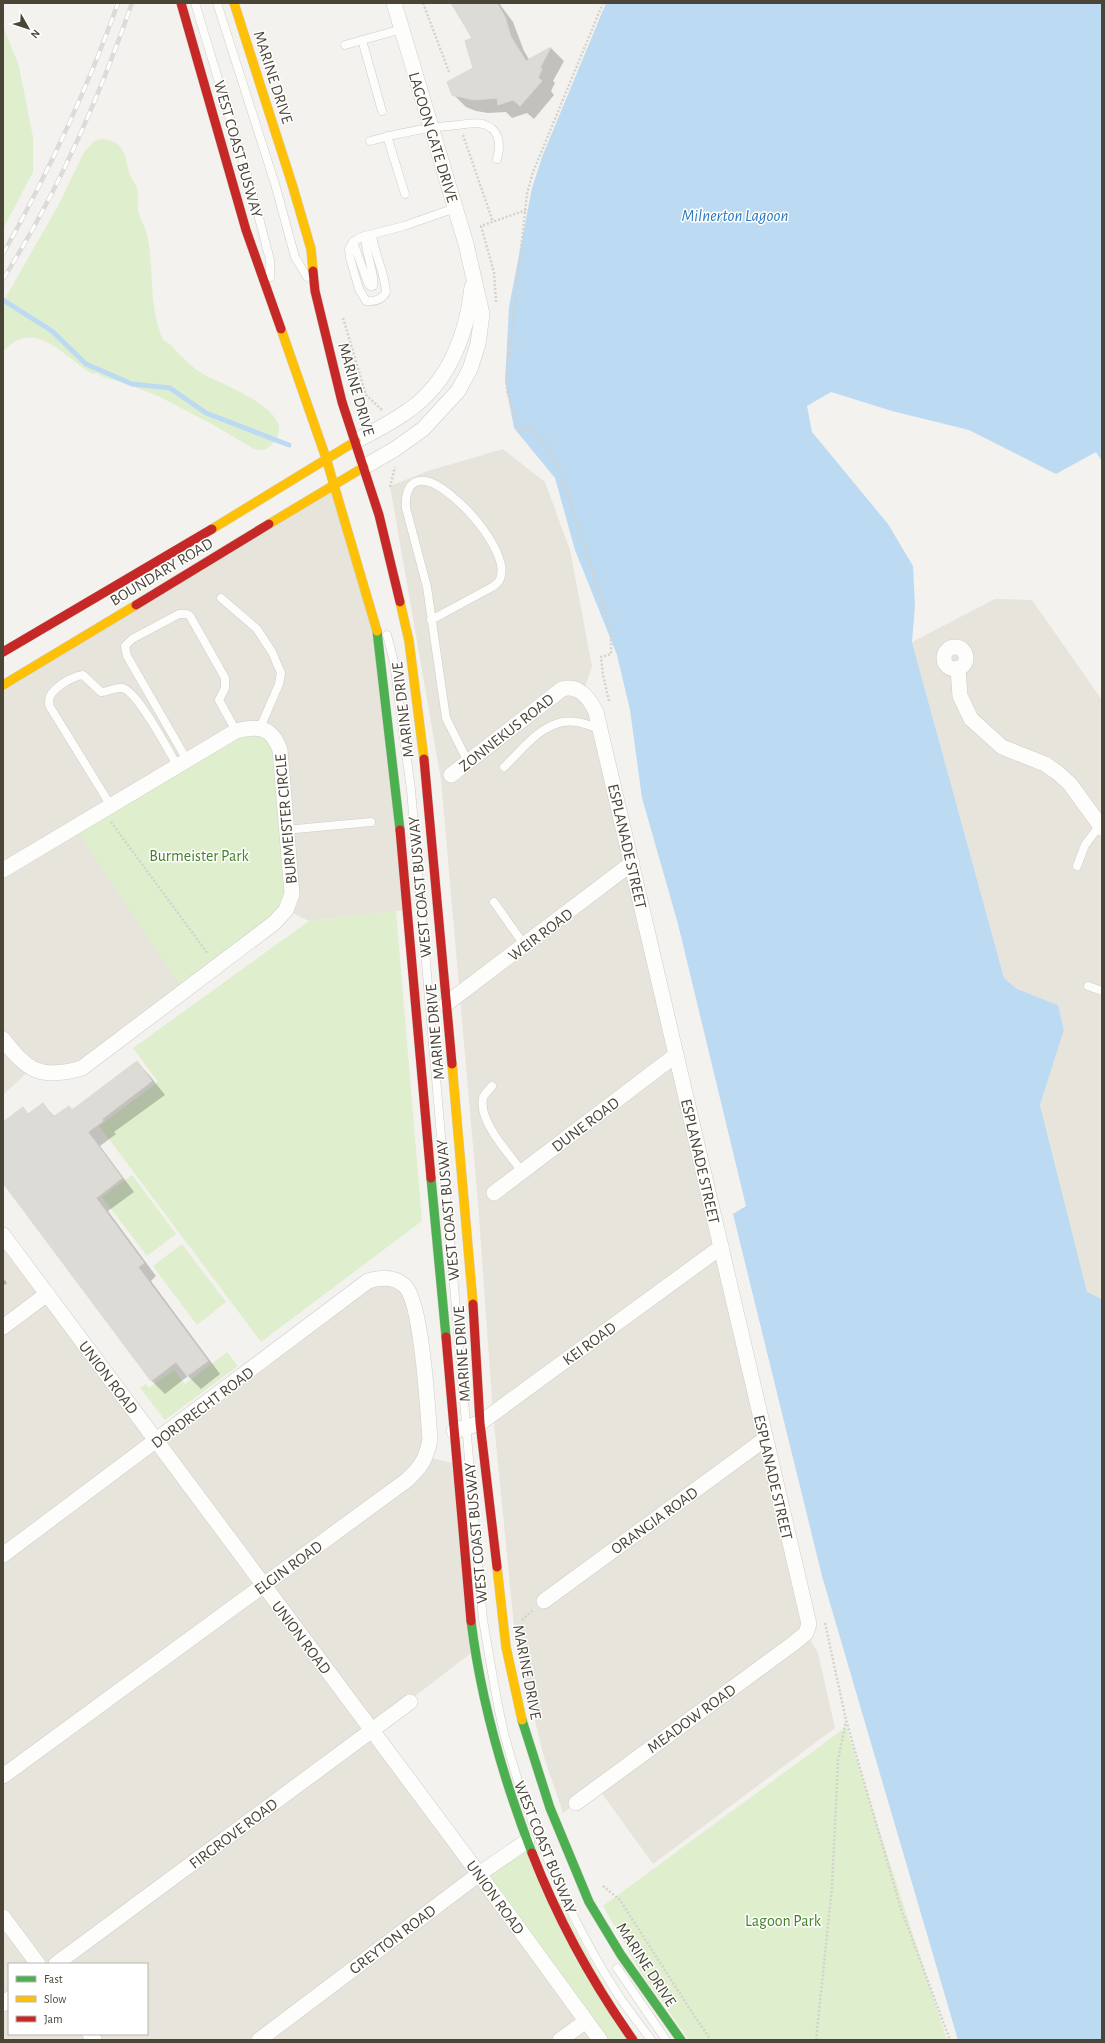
<svg xmlns="http://www.w3.org/2000/svg" width="1105" height="2043" font-family="'Alegreya Sans',sans-serif">
<style>
.residential{fill:#e7e4db;fill-rule:evenodd}
.green{fill:#dfefce}
.water{fill:#bddaf3}
.shadow{fill:#0003}
.lines{fill:none;stroke-linecap:round;stroke-linejoin:round}
.stream{stroke:#bddaf3;stroke-width:5}
.building{fill:#dddbd6;stroke:#dcd9d3}
.lane-casing{stroke:#cfcdc8;stroke-width:9}
.street-casing{stroke:#cfcdc8;stroke-width:16}
.fast-casing{stroke:#d3d0c4;stroke-width:10}
.slow-casing{stroke:#d3d0c4;stroke-width:10}
.jam-casing{stroke:#d3d0c4;stroke-width:10}
.path{stroke:#d3d2cc;stroke-width:2.5;stroke-dasharray:2 2;stroke-linecap:butt}
.lane{stroke:#fdfdfc;stroke-width:8}
.street{stroke:#fdfdfc;stroke-width:15}
.fast{stroke:#4caf50;stroke-width:9}
.slow{stroke:#ffc107;stroke-width:9}
.jam{stroke:#c62828;stroke-width:9}
.rail-casing{stroke:#dbdbda;stroke-width:4.5}
.rail{stroke:#fff;stroke-width:3;stroke-dasharray:9;stroke-linecap:butt}
.labels{text-anchor:middle;stroke-width:3;stroke-linejoin:round;paint-order:stroke}
.street-label{font-size:16px;fill:#4b4538;stroke:#fff}
.park-label{font-size:16px;fill:#448227;stroke:#fff}
.water-label{font-size:17px;font-style:italic;fill:#2a78bf;stroke:#fff}
</style>
<rect width="100%" height="100%" fill="#f3f2ee"/>
<g class="residential">
<path d="M503,449l42,33 25,68 22,116 -9,27 8,9 215,931 12,20 17,75 -182,136 -55,-76 -35,25 -19,-56 -14,-56 -16,-75 -21,-213 -15,-210 -37,-423 -51,-294 38,-15z"/>
<path d="M334,484l39,129 34,297 -98,11 -23,-11 -102,81 -102,77 -51,1 -28,26v-410z"/>
<path d="M995,599l37,1 70,100v599l-15,-6 -47,-188 24,-75 -6,-25 -41,-16 -13,-11 -92,-336z"/>
<path d="M3,1235l153,206 220,-163 35,16 15,163 31,7 18,186 -104,80 229,310h-597zM9,1964h138v70h-138z"/>
</g>
<g class="green">
<path d="M3,26l16,40 14,71v35l-30,57z"/>
<path d="M102,139c25,3 22,17 28,36 2,5 6,9 7,14 2,7 0,14 1,21 2,9 8,18 10,29 6,33 1,67 14,98 2,5 6,5 9,8 9,10 17,19 29,27 18,12 100,38 74,70 -6,7 -10,10 -20,7l-44,-26 -52,-27 -34,-13 -21,-6 -6,-4 -5,1c-29,-18 -58,-58 -89,-22v-50l56,-98 25,-52 10,-11z"/>
<path d="M236,731l37,5 13,174 -102,81 -109,-164z"/>
<path d="M396,911l26,310 -161,121 -162,-216 59,-44 -25,-34 176,-127z"/>
<path d="M132,1175l44,59 -29,22 -45,-59z"/>
<path d="M182,1244l44,58 -29,23 -44,-59z"/>
<path d="M227,1352l11,14 -73,54 -25,-32 6,-4 3,4 25,-18 11,14z"/>
<path d="M846,1727l101,313h-258l-49,-69 -37,-65z"/>
<path d="M527,1841l106,199h-33l-121,-166z"/>
</g>
<path class="water" d="M606,3h496v458l-6,-9 -40,22 -87,-44 -77,-19 -61,-19 -24,14 5,26 76,92 25,42 2,39 -3,37 92,336 13,11 41,16 6,25 -24,75 47,187 15,7v741h-144l-136,-464 -89,-362 13,-8 -68,-282 -36,-126 -12,-88 -13,-55 -42,-105 -20,-72 -41,-50 -9,-47 4,-74 23,-119 10,-31z"/>
<g class="shadow">
<path d="M453,3h46l14,19 11,29 6,10 21,-13 13,13 -11,20 2,2 -4,8 3,4 -20,24 -7,-6 -15,5 -6,-6 -18,1 -12,-2 -10,-4 -13,-13 22,-26 -2,-30z"/>
<path d="M137,1062l13,14 15,19 -51,37 2,2 -16,12 34,46 -26,19 48,65 -5,5 69,93 -19,15 -13,-13 -23,18 -13,-13 -149,-200v-58l20,-15 6,7 14,-10 12,12 17,-6z"/>
<path d="M3,1278l4,5 -4,3z"/>
</g>
<g class="lines">
<path class="stream" d="M3,300l49,31 34,33 46,20 38,4 36,25 83,32"/>
</g>
<g class="building">
<path d="M451,3h46l8,14 6,20 15,24 25,-14 -11,21 2,1 -4,9 4,3 -22,25 -7,-6 -15,5 -1,-7 -23,2 -22,-5 -5,-13 26,-14 -8,-27 7,-3z"/>
<path d="M137,1061l15,20 -50,38 1,2 -15,11 34,46 -26,20 48,65 -6,4 70,94 -21,15 -11,-14 -25,19 -148,-198v-61l20,-15 5,7 15,-11 10,14 16,-11 3,4z"/>
</g>
<g class="lines">
<g class="lane-casing">
<g id="lane">
<path d="M195,3l57,188 18,69v17"/>
<path d="M217,3l58,181 20,73 12,20"/>
<path d="M362,40l20,71"/>
<path d="M345,45l57,-16"/>
<path d="M387,136l18,58"/>
<path d="M370,141c29,-8 58,-14 88,-16 8,-1 17,-3 25,-1 17,5 18,21 14,35"/>
<path d="M372,235c2,19 13,37 14,57 -4,8 -11,10 -20,9l-7,-12 -9,-31 -1,-9 4,-7 8,-5 43,-11 51,-18"/>
<path d="M353,242l15,41 2,3h3c3,-7 -8,-37 -8,-49"/>
<path d="M221,598l36,31 15,23 9,21 -2,11 -19,44"/>
<path d="M431,620l63,-34c2,-2 5,-4 6,-7 12,-27 -49,-95 -75,-98 -17,-2 -20,14 -19,27l21,79 19,131 22,44"/>
<path d="M387,635l7,27 17,128 72,830c7,38 12,76 21,113 22,85 66,187 113,260 10,16 23,31 34,47"/>
<path d="M187,760l-60,-104 -2,-10 7,-7 47,-25h8l3,2 35,62v10l-6,12 17,31"/>
<path d="M504,767c19,-18 41,-50 72,-45 8,1 16,4 24,7"/>
<path d="M111,806l-59,-96c-2,-2 -3,-5 -3,-9 0,-12 24,-25 34,-26l18,17c7,0 14,-5 21,-4 15,2 46,62 55,77"/>
<path d="M285,830l86,-8"/>
<path d="M1077,866l8,-21 15,-20"/>
<path d="M494,902l31,44"/>
<path d="M1088,986l14,5"/>
<path d="M492,1086c-3,4 -8,8 -9,12 -5,23 26,56 39,73"/>
<path d="M617,1968l49,72"/>
</g>
</g>
<g class="street-casing">
<g id="street">
<path d="M356,441c18,-10 37,-19 53,-31 40,-28 58,-76 63,-123"/>
<path d="M364,467l31,-18 28,-20 35,-38 12,-22 8,-25 4,-30 -16,-70 -72,-241"/>
<circle cx="955" cy="658" r="11"/>
<path d="M958,668l2,28 11,23 31,28 43,17 13,9 12,11 32,44"/>
<path d="M451,775l111,-86c17,-5 27,9 34,23l213,912 -3,9 -12,10 -218,160"/>
<path d="M3,870l233,-139c22,-6 36,-4 44,19l12,144 -6,16 -12,13 -192,145c-41,12 -55,3 -79,-29"/>
<path d="M446,1004l186,-141"/>
<path d="M494,1193l182,-138"/>
<path d="M3,1235l476,639 121,166"/>
<path d="M3,1327l44,-33"/>
<path d="M454,1431l26,-8 241,-176"/>
<path d="M3,1555l365,-274c13,-4 27,-5 37,5 17,17 23,126 25,154 -4,19 -9,27 -23,40l-404,296"/>
<path d="M544,1601l221,-162"/>
<path d="M3,1917l35,47"/>
<path d="M56,1964l354,-262"/>
<path d="M3,2004l6,-5"/>
<path d="M90,2034l4,6"/>
<path d="M259,2040l220,-166 48,-33"/>
<path d="M560,2040l26,-19"/>
</g>
</g>
<g class="fast-casing">
<g id="fast">
<path d="M377,631l23,199"/>
<path d="M431,1178l15,159"/>
<path d="M471,1621c10,81 32,157 61,232"/>
<path d="M522,1720l28,88 39,94 32,53 60,85"/>
</g>
</g>
<g class="slow-casing">
<g id="slow">
<path d="M234,3l58,181 19,65 2,22"/>
<path d="M281,329l45,129 51,173"/>
<path d="M269,524l95,-57"/>
<path d="M212,529l144,-88"/>
<path d="M400,602l9,39 15,118"/>
<path d="M3,685l133,-80"/>
<path d="M452,1064l21,240"/>
<path d="M497,1567l9,80 16,73"/>
</g>
</g>
<g class="jam-casing">
<g id="jam">
<path d="M181,3l65,227 35,99"/>
<path d="M313,271l2,20 27,111 37,113 21,87"/>
<path d="M136,605l133,-81"/>
<path d="M3,652l209,-123"/>
<path d="M424,759l28,305"/>
<path d="M400,830l31,348"/>
<path d="M473,1304l7,119 17,144"/>
<path d="M446,1337l25,284"/>
<path d="M532,1853c26,67 60,129 101,187"/>
</g>
</g>
<g class="path">
<path d="M423,3l26,69"/>
<path d="M603,3l-70,169 -6,22 -20,181v16l13,41 11,-5 19,25 10,18 51,160v24l-10,3 2,18 6,26"/>
<path d="M463,135l30,87"/>
<path d="M496,302l-2,-30 -13,-46 45,-16"/>
<path d="M343,318l23,77 16,15"/>
<path d="M390,487l5,-20"/>
<path d="M111,822l97,132"/>
<path d="M522,1620l11,-10"/>
<path d="M825,1623l21,97 55,189 49,131"/>
<path d="M603,1886l17,14 71,111 20,29"/>
<path d="M816,2040l16,-153 6,-127 8,-39"/>
</g>
<use href="#lane" class="lane"/>
<use href="#street" class="street"/>
<use href="#fast" class="fast"/>
<use href="#slow" class="slow"/>
<use href="#jam" class="jam"/>
<g class="rail-casing">
<g id="rail">
<path d="M3,254c45,-81 84,-164 115,-251"/>
<path d="M3,279c54,-85 96,-181 129,-276"/>
</g>
</g>
<use href="#rail" class="rail"/>
</g>
<g class="labels">
<g class="street-label">
<text transform="translate(274 77) rotate(72)" y="6">MARINE DRIVE</text>
<text transform="translate(434 137) rotate(73)" y="6">LAGOON GATE DRIVE</text>
<text transform="translate(239 149) rotate(74)" y="6">WEST COAST BUSWAY</text>
<text transform="translate(357 389) rotate(74)" y="6">MARINE DRIVE</text>
<text transform="translate(161 571) rotate(-31)" y="6">BOUNDARY ROAD</text>
<text transform="translate(402 710) rotate(-97)" y="6">MARINE DRIVE</text>
<text transform="translate(506 732) rotate(-38)" y="6">ZONNEKUS ROAD</text>
<text transform="translate(285 819) rotate(-95)" y="6">BURMEISTER CIRCLE</text>
<text transform="translate(628 846) rotate(77)" y="6">ESPLANADE STREET</text>
<text transform="translate(419 887) rotate(-95)" y="6">WEST COAST BUSWAY</text>
<text transform="translate(540 934) rotate(-37)" y="6">WEIR ROAD</text>
<text transform="translate(434 1032) rotate(-95)" y="6">MARINE DRIVE</text>
<text transform="translate(585 1124) rotate(-37)" y="6">DUNE ROAD</text>
<text transform="translate(701 1161) rotate(77)" y="6">ESPLANADE STREET</text>
<text transform="translate(447 1210) rotate(-95)" y="6">WEST COAST BUSWAY</text>
<text transform="translate(589 1343) rotate(-36)" y="6">KEI ROAD</text>
<text transform="translate(461 1354) rotate(-94)" y="6">MARINE DRIVE</text>
<text transform="translate(109 1377) rotate(53)" y="6">UNION ROAD</text>
<text transform="translate(202 1407) rotate(-37)" y="6">DORDRECHT ROAD</text>
<text transform="translate(774 1477) rotate(77)" y="6">ESPLANADE STREET</text>
<text transform="translate(654 1520) rotate(-36)" y="6">ORANGIA ROAD</text>
<text transform="translate(475 1533) rotate(-95)" y="6">WEST COAST BUSWAY</text>
<text transform="translate(288 1567) rotate(-36)" y="6">ELGIN ROAD</text>
<text transform="translate(302 1637) rotate(53)" y="6">UNION ROAD</text>
<text transform="translate(528 1672) rotate(79)" y="6">MARINE DRIVE</text>
<text transform="translate(691 1718) rotate(-36)" y="6">MEADOW ROAD</text>
<text transform="translate(233 1833) rotate(-37)" y="6">FIRGROVE ROAD</text>
<text transform="translate(546 1847) rotate(68)" y="6">WEST COAST BUSWAY</text>
<text transform="translate(496 1897) rotate(54)" y="6">UNION ROAD</text>
<text transform="translate(392 1939) rotate(-37)" y="6">GREYTON ROAD</text>
<text transform="translate(647 1964) rotate(57)" y="6">MARINE DRIVE</text>
</g>
<g class="park-label">
<text x="199" y="861">Burmeister Park</text>
<text x="783" y="1926">Lagoon Park</text>
</g>
<g class="water-label">
<text x="735" y="221">Milnerton Lagoon</text>
</g>
</g>
<rect width="1105" height="2043" fill="none" stroke="#4b4538" stroke-width="8"/>
<rect x="8" y="1963" width="140" height="72" fill="#ffffff" stroke="#b7b5af"/>
<rect x="16" y="1976" width="20" height="6" fill="#4caf50" stroke="#b7b5af"/>
<text x="44" y="1983" font-size="12" fill="#4b4538">Fast</text>
<rect x="16" y="1996" width="20" height="6" fill="#ffc107" stroke="#b7b5af"/>
<text x="44" y="2003" font-size="12" fill="#4b4538">Slow</text>
<rect x="16" y="2016" width="20" height="6" fill="#c62828" stroke="#b7b5af"/>
<text x="44" y="2023" font-size="12" fill="#4b4538">Jam</text>
<g transform="translate(28 28) rotate(129)" stroke="#ffffff" stroke-width="3" paint-order="stroke">
<path d="M0-3L7 15L0 10L-7 15Z" fill="#4b4538"/>
<text y="-6" font-size="11" font-weight="bold" text-anchor="middle" fill="#4b4538">N</text>
</g>
</svg>
